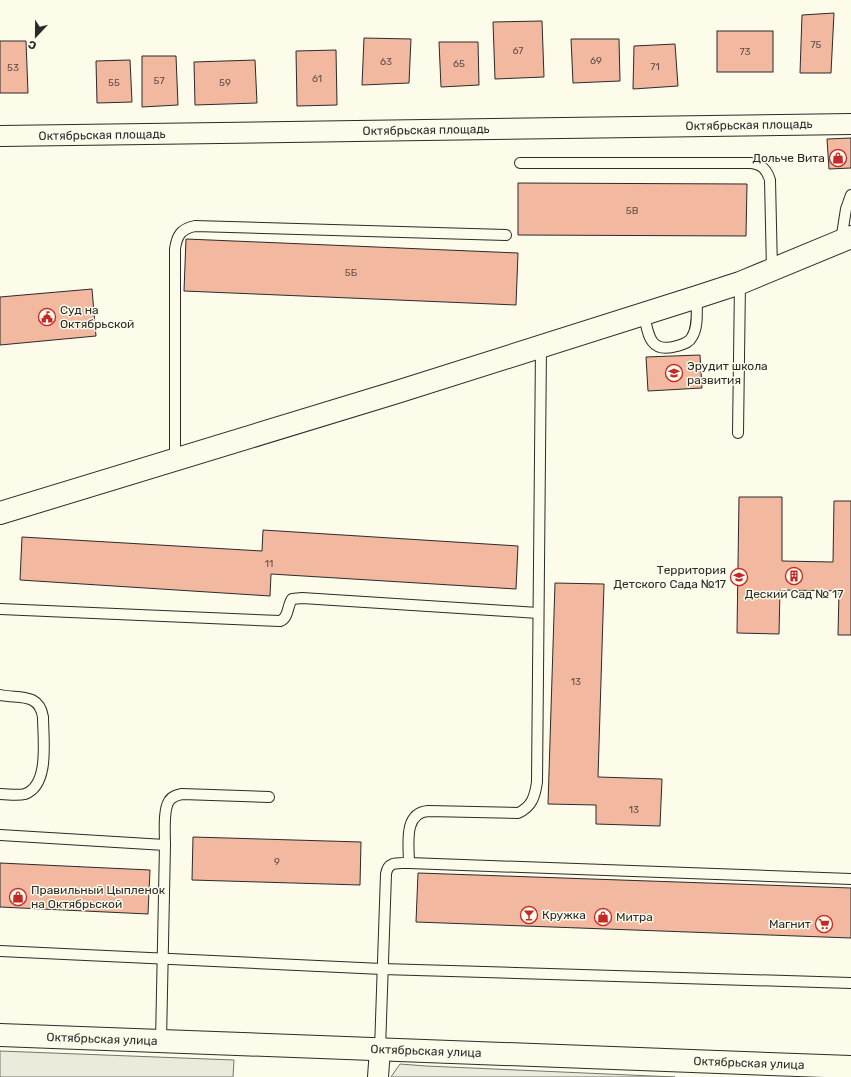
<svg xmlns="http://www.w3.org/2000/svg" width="851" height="1077" font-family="Rubik,sans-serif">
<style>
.green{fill:#ecebdb;stroke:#74746e}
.building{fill:#f2b8a0;stroke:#2b2b2b}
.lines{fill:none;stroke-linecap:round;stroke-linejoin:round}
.lane-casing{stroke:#2b2b2b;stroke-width:12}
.street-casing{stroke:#2b2b2b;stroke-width:22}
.secondary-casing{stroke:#2b2b2b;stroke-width:24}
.lane{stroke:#fdfbea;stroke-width:10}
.street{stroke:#fdfbea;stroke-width:20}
.secondary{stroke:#fdfbea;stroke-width:22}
.labels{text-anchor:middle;stroke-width:3;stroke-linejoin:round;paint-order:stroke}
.number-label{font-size:10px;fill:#5d4e48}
.street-label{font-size:12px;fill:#2b2b2b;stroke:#fdfbea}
.poi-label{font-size:12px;fill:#2b2b2b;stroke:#fdfbea;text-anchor:start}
</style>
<rect width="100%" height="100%" fill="#fdfbea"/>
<g class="green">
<path d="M0,1051l234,9 -1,17h-233z"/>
<path d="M400,1064l26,2 249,11h-284z"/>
</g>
<g class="building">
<path d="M834,13l-3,60h-31l2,-58z"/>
<path d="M542,21l2,56 -49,2 -2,-57z"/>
<rect x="717" y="31" width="56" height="41"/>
<path d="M364,38l47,1 -2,44 -47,2z"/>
<path d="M571,39h48l1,42 -47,2z"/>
<path d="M0,41h26l2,52h-28z"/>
<path d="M439,42h39l1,43 -38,2z"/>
<path d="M675,44l3,42 -45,3 1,-43z"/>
<path d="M336,50l1,55 -40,1 -1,-55z"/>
<path d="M142,56h34l2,49 -36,2z"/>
<path d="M130,60l2,42 -35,1 -1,-42z"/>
<path d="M255,60l2,43 -62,2 -1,-43z"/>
<path d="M851,138v30l-22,1 -2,-30z"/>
<path d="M518,183l229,1 -1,52 -228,-1z"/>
<path d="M186,239l332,14 -2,52 -332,-14z"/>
<path d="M92,289l4,47 -96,9v-48z"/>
<path d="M700,355l2,33 -54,3 -2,-34z"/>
<path d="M739,497h43v64l51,1 1,-61h17v134h-13l1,-44 -59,-1 -1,44 -42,-1z"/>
<path d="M263,530l255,16 -2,43 -245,-15 -1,22 -250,-16 2,-43 240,14z"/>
<path d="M555,583l49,1 -6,193 64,2 -2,47 -64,-2v-19l-48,-1z"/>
<path d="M193,837l168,5 -1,43 -168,-5z"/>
<path d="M0,863l150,7 -2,44 -148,-7z"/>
<path d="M418,873l433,15v50l-435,-16z"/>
</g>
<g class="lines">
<g class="lane-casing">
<g id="lane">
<path d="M520,163h231c11,1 16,7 19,17l2,90"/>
<path d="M841,241l5,-32 5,-14"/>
<path d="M644,314c4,21 6,40 33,32 6,-2 12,-3 15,-9 7,-11 4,-28 5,-40"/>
<path d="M738,433l2,-150"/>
<path d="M175,460v-211c2,-14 6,-20 20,-23l311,9"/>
<path d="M0,609l280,12c9,-3 7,-15 12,-22l10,-1 236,15"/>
<path d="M0,695c18,4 39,-3 43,22 0,22 7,68 -18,77 -8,2 -17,0 -25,0"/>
<path d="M0,835l165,10 -4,196"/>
<path d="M165,845c0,-11 -2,-35 4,-44 3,-5 8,-6 13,-7l87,3"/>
<path d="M409,863l442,16"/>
<path d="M0,951l382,18 469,14"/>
<path d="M380,1049l6,-175c2,-13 12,-11 23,-11 0,-18 -6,-50 19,-52l90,2c14,-6 17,-17 19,-31l4,-435"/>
</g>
</g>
<g class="street-casing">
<g id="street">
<path d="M0,136l851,-12"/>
<path d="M378,1077l2,-28"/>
</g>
</g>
<g class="secondary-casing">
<g id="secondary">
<path d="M0,513l397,-121 300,-95 43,-14 111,-46"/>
<path d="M0,1035l851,32"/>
</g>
</g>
<use href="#lane" class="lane"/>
<use href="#street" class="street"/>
<use href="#secondary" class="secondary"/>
</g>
<defs>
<g id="shop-ring" transform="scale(0.9)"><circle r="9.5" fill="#fdfbea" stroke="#c62828" stroke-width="1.5"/><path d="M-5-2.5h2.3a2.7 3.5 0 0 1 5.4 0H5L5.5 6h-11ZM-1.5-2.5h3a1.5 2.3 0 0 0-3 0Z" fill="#c62828"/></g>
<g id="civic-ring" transform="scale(0.9)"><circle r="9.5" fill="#fdfbea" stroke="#c62828" stroke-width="1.5"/><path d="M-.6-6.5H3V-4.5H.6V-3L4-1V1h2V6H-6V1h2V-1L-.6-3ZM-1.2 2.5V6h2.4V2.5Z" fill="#c62828"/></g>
<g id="school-ring" transform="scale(0.9)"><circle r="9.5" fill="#fdfbea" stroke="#c62828" stroke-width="1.5"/><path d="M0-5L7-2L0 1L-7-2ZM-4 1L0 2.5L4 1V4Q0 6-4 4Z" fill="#c62828"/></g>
<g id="building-ring" transform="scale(0.9)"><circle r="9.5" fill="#fdfbea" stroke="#c62828" stroke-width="1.5"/><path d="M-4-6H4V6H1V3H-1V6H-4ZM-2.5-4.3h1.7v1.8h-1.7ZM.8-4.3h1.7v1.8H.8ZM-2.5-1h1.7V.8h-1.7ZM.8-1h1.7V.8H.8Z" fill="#c62828"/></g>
<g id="bar-ring" transform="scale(0.9)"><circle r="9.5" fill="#fdfbea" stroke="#c62828" stroke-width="1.5"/><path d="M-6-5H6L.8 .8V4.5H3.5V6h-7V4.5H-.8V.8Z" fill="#c62828"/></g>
<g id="supermarket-ring" transform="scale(0.9)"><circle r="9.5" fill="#fdfbea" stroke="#c62828" stroke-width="1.5"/><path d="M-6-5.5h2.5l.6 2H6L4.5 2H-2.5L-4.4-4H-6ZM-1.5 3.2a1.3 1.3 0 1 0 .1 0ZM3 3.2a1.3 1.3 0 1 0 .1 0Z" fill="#c62828"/></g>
</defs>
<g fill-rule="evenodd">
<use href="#shop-ring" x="838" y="158"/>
<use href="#civic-ring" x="47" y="317"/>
<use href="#school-ring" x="674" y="373"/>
<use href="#building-ring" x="794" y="576"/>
<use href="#school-ring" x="739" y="577"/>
<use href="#shop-ring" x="18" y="897"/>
<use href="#bar-ring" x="529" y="915"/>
<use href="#shop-ring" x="603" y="917"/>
<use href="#supermarket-ring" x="824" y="924"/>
</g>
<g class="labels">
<g class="number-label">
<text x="816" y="48">75</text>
<text x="518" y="54">67</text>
<text x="745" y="55">73</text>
<text x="596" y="64">69</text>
<text x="386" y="65">63</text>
<text x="459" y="67">65</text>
<text x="655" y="70">71</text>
<text x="13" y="71">53</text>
<text x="317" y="82">61</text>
<text x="159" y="84">57</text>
<text x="114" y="86">55</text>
<text x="225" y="86">59</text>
<text x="632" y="214">5В</text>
<text x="351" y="276">5Б</text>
<text x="269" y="567">11</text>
<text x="576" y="685">13</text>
<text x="634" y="813">13</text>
<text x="277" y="865">9</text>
</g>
<g class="street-label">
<text transform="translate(749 125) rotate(-1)" y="4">Октябрьская площадь</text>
<text transform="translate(426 130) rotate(-1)" y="4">Октябрьская площадь</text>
<text transform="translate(102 135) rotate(-1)" y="4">Октябрьская площадь</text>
<text transform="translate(102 1039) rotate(2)" y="4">Октябрьская улица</text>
<text transform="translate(426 1051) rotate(2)" y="4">Октябрьская улица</text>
<text transform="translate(749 1063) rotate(2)" y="4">Октябрьская улица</text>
</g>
<g class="poi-label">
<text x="825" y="162" text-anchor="end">Дольче Вита</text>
<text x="60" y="314">Суд на<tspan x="60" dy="14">Октябрьской</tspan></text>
<text x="687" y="370">Эрудит школа<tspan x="687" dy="14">развития</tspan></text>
<text x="726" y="574" text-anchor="end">Территория<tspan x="726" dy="14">Детского Сада №17</tspan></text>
<text x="794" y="598" text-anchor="middle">Деский Сад № 17</text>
<text x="31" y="894">Правильный Цыпленок<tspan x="31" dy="14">на Октябрьской</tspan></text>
<text x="542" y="919">Кружка</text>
<text x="616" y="921">Митра</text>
<text x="811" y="928" text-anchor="end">Магнит</text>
</g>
</g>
<g transform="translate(36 36) rotate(202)" stroke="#fdfbea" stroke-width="3" paint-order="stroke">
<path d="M0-3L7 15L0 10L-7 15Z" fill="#2b2b2b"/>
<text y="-6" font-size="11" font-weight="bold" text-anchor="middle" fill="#2b2b2b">С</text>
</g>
</svg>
